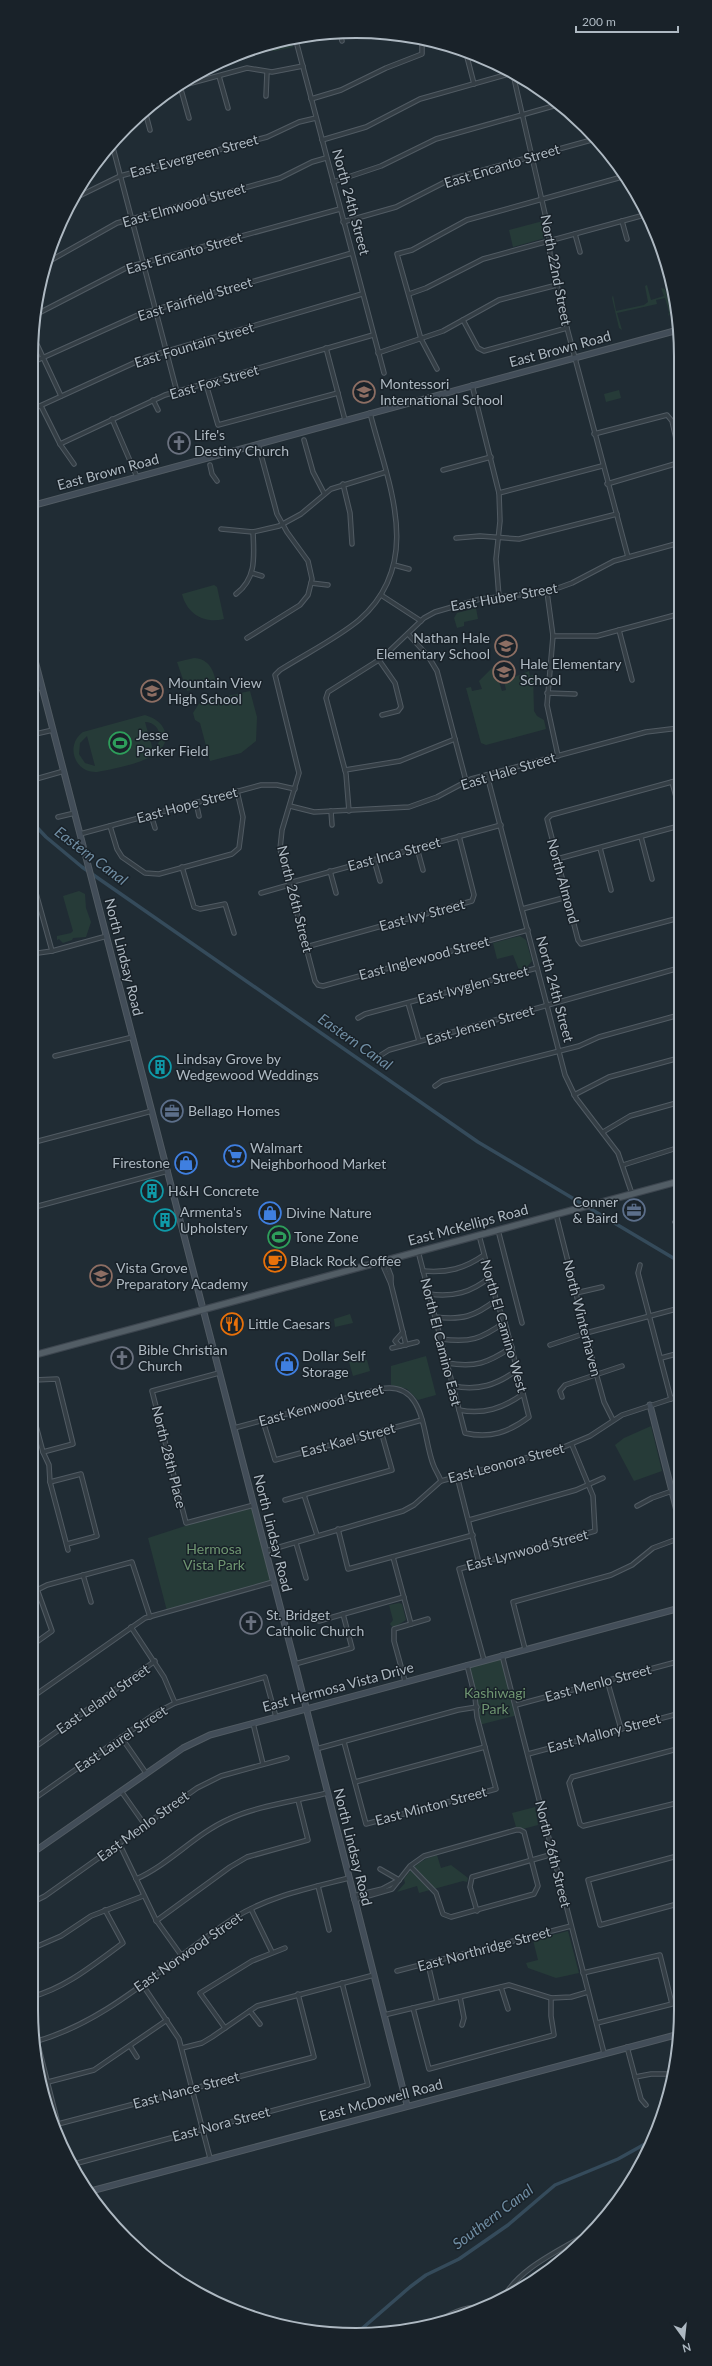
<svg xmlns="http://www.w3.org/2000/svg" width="712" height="2366" font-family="Lato,sans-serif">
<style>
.green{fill:#263b38;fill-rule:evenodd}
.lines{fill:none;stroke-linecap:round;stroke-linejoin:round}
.canal{stroke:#354b5b;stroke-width:3.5}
.street-casing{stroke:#515b63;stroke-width:5.5}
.secondary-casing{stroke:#515b63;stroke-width:7}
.primary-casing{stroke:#3d464f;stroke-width:8}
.street{stroke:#343e45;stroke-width:3.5}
.secondary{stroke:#424d58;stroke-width:5}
.primary{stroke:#525d65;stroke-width:5.5}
.labels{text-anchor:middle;stroke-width:3;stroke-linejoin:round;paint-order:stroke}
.street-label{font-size:14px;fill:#aeb9c2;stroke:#192229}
.poi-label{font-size:14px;fill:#aeb9c2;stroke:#192229;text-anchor:start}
.park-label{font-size:14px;fill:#6f9671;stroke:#192229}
.water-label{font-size:15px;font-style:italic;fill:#708ea4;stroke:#192229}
.rim{fill:none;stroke:#aeb9c2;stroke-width:2}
</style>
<rect width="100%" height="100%" fill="#202c34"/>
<g class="green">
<path d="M290,38l3,9 -18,4 -18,-3z"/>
<path d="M543,221l2,17 -32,9 -4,-17z"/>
<path d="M647,285l4,15 13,-4 -3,-8 4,1 6,20 -1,5 -2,2 1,-4 -4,-14 -9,2 1,4 -40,9 5,17 -3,-2 -7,-30 1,-3 3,16 28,-6 4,-3 -3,-16z"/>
<path d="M619,390l2,8 -15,4 -2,-8z"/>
<path d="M214,585l3,2 7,32c-20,5 -37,-5 -42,-25z"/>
<path d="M476,608l2,11 -14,3v4l-7,2 -3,-10 3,-5z"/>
<path d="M194,658c15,1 20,12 22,26l-29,7 -10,-29z"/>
<path d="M494,666l8,25 4,-1 -2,-9 25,-10 1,5 3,-1 1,36 3,5 7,4 2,9 -60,16 -5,-2 -15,-55 5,-1 1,4 10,-2 -3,-8z"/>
<path d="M250,691l7,26 -1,24 -15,12 -31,8 -10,-38 -5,-3 -2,-7 7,-11z"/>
<path d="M145,715c9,3 17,7 20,17 8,28 -49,36 -68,40 -23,1 -32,-27 -14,-40zM145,722c15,0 20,19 8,28zM87,736l8,30 -10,-3 -6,-9 1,-11z"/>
<path d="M79,891l6,3 1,14 5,14 -5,15 -13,1 -1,2 -9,3 -4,-4 -2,1v-4l14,-3 2,-2 -10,-35z"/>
<path d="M520,936l6,4 6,21 -5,6 -8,3 -6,-15 -16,4 -4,-16z"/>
<path d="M350,1314l3,9 -18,4 -1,-8z"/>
<path d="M426,1356l10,39 -18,5 -11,-11 -16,-4v-19z"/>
<path d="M361,1359l6,1 3,11 -17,5 -4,-14z"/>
<path d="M651,1426l11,45 -28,10 -19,-36 9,-7z"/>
<path d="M254,1505l19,77 -106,29 -19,-73 37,-12 1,-3z"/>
<path d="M399,1603l3,1 4,16 -13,8 -3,-4 3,-4 -4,-15z"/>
<path d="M502,1655l16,60 -39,10 -12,-60z"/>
<path d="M535,1807l3,18 -15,4 -7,-2 -4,-14z"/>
<path d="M437,1855l4,13 10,-3 17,13 -1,4 -4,-1 -44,12 -2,-7 -20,6 8,-9 -1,-4c9,-13 18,-20 33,-24z"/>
<path d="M568,1931l11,42 -23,5 -28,-10 -2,-5 12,-3 -5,-20z"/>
</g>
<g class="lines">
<g class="canal">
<path d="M31,821l15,16 36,30 396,275 202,120"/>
<path d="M358,2332l52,-45 16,-12 33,-16 49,-34 47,-40 63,-26 36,-20"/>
</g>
<g class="street-casing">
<g id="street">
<path d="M340,33l2,8"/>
<path d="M295,37l89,336"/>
<path d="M466,53l8,31"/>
<path d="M513,74l35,153 2,28 17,73 61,229"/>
<path d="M219,76l9,32"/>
<path d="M180,86l9,32"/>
<path d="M173,88l74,-20 25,4 31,-6"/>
<path d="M266,96l1,-24"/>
<path d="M311,99l30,-9 45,-22 36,-14v-16"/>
<path d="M145,111l5,19"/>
<path d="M322,140l44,-13 54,-28 92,-26"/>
<path d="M112,144l65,248"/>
<path d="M333,182l48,-16 55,-27 121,-34"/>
<path d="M73,199l47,-23 147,-39 32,-15 17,-4"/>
<path d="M622,221l5,18"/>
<path d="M343,222l53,-15 55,-28 144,-40"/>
<path d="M575,234l5,18"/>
<path d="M46,263l71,-40 163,-45 32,-16 14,-4"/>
<path d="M409,294l17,-6 57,-29 165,-45"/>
<path d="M35,315l93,-48 212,-58"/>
<path d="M463,320l15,28 6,3 83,-23"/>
<path d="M33,336l28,60"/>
<path d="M326,348l19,72"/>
<path d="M378,353l65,-22 56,-31 58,-15"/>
<path d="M31,363l109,-49 212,-61"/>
<path d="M437,369l-16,-30 -24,-85 15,-4 55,-30 155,-43"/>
<path d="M206,384l12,41 120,-32"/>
<path d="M472,385l27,108 1,28 -4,38 3,38"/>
<path d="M153,400l5,10"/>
<path d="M41,406l19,38 14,20"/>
<path d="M31,410l116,-53 215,-63"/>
<path d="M370,413c18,71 55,149 -11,207 -23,19 -54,34 -79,50l-5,5 24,98 -17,57 -2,19 35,132 3,4 5,1 205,-56"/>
<path d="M112,419l25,58"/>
<path d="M594,434l73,-19 5,6 6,27"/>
<path d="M304,440l9,32 11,21"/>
<path d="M60,444l105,-49 208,-60"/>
<path d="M210,465l2,9 5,7"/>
<path d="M443,470l48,-13"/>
<path d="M343,484l7,29 2,31"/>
<path d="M607,484l71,-21"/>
<path d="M499,493l103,-27"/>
<path d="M221,529l32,3 26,-6 22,-12 30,-25 55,-17"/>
<path d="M456,538l24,-2 39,3 98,-25"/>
<path d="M394,565l15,4"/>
<path d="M252,573l10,3"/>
<path d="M311,583l17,2"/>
<path d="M547,592l6,44 -6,69 11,51"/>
<path d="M236,594c21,-16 18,-38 17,-62"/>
<path d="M381,595l40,26"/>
<path d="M619,630l13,50"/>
<path d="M408,634l20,22 9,15 29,110"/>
<path d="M553,636h44l82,-22"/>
<path d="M247,638l53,-33 8,-10 4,-16 -4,-18 -21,-29 -10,-18 -19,-70"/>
<path d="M379,660l16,23 6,24 -3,4 -16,4"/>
<path d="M31,690l11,-3"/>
<path d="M547,693l28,1"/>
<path d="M31,735l22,-5"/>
<path d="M345,770l55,-9 55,-22"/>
<path d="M487,775l78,300 11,23 42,55 14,41"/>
<path d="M36,779l28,-8"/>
<path d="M679,780l-128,35 -4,4 31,121 3,4 98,-26"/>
<path d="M672,782l7,26"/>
<path d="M196,802l3,14"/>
<path d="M290,806l24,6 95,-5 28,-10 34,-18 175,-47 33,-4"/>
<path d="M331,811l1,14"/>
<path d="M349,811l-3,-37 -20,-76 2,-6 54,-34 42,-40 11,-6 45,-13 67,-7 25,-9 42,-22 65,-18"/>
<path d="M151,815l4,13"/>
<path d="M58,817l17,-4"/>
<path d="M110,826l7,23 5,8 23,16 14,1 73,-20 7,-6 4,-31 -6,-26"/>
<path d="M80,834l181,-49h16l18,4"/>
<path d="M641,837l11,42"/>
<path d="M417,848l6,22"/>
<path d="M600,848l11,42"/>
<path d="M557,859l122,-33"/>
<path d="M374,860l6,21"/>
<path d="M182,867l12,40 6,2 25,-5 9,29"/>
<path d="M330,871l6,22"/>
<path d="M31,875l21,76"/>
<path d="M289,883l212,-58"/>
<path d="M261,893l28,-8"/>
<path d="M522,909l45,-12"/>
<path d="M306,947l166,-46 2,-6 -15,-59"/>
<path d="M31,954l21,-3 55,-15"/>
<path d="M33,954l1,41"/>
<path d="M408,1003l11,38"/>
<path d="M358,1018l7,-4 172,-46"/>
<path d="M381,1055l8,-5 290,-82"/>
<path d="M55,1056l78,-19"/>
<path d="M435,1086l7,-5 137,-35 20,-9 80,-22"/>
<path d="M574,1095l35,-18 70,-19"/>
<path d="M603,1132l27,-16 50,-14"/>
<path d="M31,1143l121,-32"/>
<path d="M623,1165l57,-18"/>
<path d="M31,1208l137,-37"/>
<path d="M556,1214l40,159 8,29 9,18"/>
<path d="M675,1222l5,-5"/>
<path d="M498,1230l24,93"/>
<path d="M418,1251l47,182c25,6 44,-1 64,-16l-23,-91 -9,-23 -18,-68"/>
<path d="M385,1260l6,16v8l15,61"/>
<path d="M385,1260l-1,8 7,16"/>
<path d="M640,1265l-2,8 33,126"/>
<path d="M423,1271c24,2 41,-2 61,-16"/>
<path d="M576,1293l26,-6"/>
<path d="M429,1294c24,3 42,-1 61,-17"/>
<path d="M435,1317c27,3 39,0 61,-17"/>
<path d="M441,1339c29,4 40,0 64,-17"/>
<path d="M550,1345l36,-12 94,-25"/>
<path d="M400,1346l-5,-5 8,-9"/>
<path d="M392,1348l25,-6"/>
<path d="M661,1358l15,-4"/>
<path d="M447,1363c28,5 41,0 65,-16"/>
<path d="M219,1373l-67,18 34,132 68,-18"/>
<path d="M31,1376l3,4 -3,3"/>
<path d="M34,1380l23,-1 16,65 -30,8"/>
<path d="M453,1386c25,5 44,-1 64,-16"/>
<path d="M562,1397l-2,-6 5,-6 57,-19"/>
<path d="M31,1407l12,45 6,13 1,17 18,68"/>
<path d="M459,1410c25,5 44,-2 64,-16"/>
<path d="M263,1421l12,39 147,-40"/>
<path d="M234,1428l146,-39c46,-9 42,46 53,75 2,6 6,11 8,17"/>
<path d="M457,1476l22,87"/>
<path d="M50,1482l31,-8 16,62 -30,8"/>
<path d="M304,1495l13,40"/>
<path d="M285,1500l107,-30 -11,-39"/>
<path d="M637,1506l15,-8 20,-7"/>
<path d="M469,1520l107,-30 27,-12"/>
<path d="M338,1529l10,40 125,-34"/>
<path d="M31,1539l2,7 -2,5"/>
<path d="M296,1543l10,35"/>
<path d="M266,1551l137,-40 11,-6 27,-24 118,-32 31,-13 32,-21 58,-19"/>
<path d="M393,1557l18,67"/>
<path d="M83,1575l8,27"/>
<path d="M31,1593l16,-8 85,-23 18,55"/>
<path d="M319,1621l85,-24"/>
<path d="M131,1627l33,50 11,26"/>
<path d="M31,1646l21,-15 -15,-42"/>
<path d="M525,1649l-12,-47 98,-27 21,-10 21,-17 27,-10"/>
<path d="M502,1655l102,398"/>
<path d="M484,1660l-25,-91 136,-38 -2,-35 -21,-51"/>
<path d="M295,1664l57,-16 -9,-34"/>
<path d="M607,1680l14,49"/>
<path d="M405,1681l-11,-40v-12l34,-10"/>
<path d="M31,1698l114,-80 128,-36"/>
<path d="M516,1705l164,-44"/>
<path d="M253,1723l10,41"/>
<path d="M121,1737l25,36"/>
<path d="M344,1742l22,82 130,-35 -19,-72 -2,-20 -8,-32"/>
<path d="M681,1748l-109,29 -3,6 11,41 3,2 98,-24"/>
<path d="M316,1749l142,-39 19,-3"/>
<path d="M31,1750l124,-89"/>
<path d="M528,1754l153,-41"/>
<path d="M355,1782l130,-35"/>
<path d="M121,1791l24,34"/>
<path d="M31,1801l125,-88 19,-10 90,-26 11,40"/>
<path d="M119,1843l37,77 25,35"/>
<path d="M681,1855l-93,25 12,45 81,-22"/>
<path d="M380,1869l19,11"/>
<path d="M136,1879c34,-15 59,-45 93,-60 27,-13 68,-18 98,-26"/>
<path d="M318,1886l11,44"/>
<path d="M353,1896l29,-7 17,-9"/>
<path d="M354,1900l38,-11 18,-23 14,-10 92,-26h4l4,2 14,54 -4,8 -83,23 -8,-3 -7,-21 -26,-27"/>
<path d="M31,1903l14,-7 152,-108 24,-12 66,-18"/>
<path d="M251,1909l21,43"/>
<path d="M477,1911l-7,-24 2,-10 81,-23"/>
<path d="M156,1921l74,-54 17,-10 61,-17 -10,-40"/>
<path d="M31,1949l30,-13 30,-20 52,-20"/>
<path d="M428,1964l9,38"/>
<path d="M397,1971l174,-45"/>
<path d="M583,1973l77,-18 12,49 -75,19"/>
<path d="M142,1984l37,55 31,119"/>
<path d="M501,1987l7,22"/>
<path d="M31,1997c35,-9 63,-33 92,-54l-18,-33"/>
<path d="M460,1997l4,21 -2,7"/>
<path d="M413,2008l16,61 125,-34 -3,-19v-18"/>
<path d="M250,2011l10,13"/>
<path d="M384,2015l125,-30 42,13 20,-1 17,-5"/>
<path d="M225,2028l-25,-35 52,-32 33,-13"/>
<path d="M37,2041l21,83 256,-67 -16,-63"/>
<path d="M34,2042c77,-21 134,-82 200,-124 35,-22 76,-30 115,-40"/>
<path d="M130,2046l7,11"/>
<path d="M627,2047l14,52 5,6"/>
<path d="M182,2048l20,-5 10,-6 45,-31 117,-31"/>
<path d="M635,2077l16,-3h23"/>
<path d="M48,2082l46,-12 73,-50"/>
<path d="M74,2164l294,-79 -26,-102"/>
<path d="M502,2300c16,-31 53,-47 83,-65"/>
<path d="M436,2324c14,-12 30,-18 49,-17"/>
</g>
</g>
<g class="secondary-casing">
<g id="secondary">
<path d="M31,506l647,-176"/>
<path d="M31,645l264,1019 112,441"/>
<path d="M650,1405l30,118"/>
<path d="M31,1854l152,-106 27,-13 470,-127"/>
<path d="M91,2191l588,-157"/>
</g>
</g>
<g class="primary-casing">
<path id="primary" d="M31,1356l649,-175"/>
</g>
<use href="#street" class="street"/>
<use href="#secondary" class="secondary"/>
<use href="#primary" class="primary"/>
</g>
<defs>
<g id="school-ring" transform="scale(1.15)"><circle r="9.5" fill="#192229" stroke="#8d6e63" stroke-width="1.5"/><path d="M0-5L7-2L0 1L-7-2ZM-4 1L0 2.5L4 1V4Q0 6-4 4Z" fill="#8d6e63"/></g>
<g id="church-ring" transform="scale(1.15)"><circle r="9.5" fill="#192229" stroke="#6b7280" stroke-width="1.5"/><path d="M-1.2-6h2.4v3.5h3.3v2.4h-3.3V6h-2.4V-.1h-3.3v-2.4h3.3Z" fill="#6b7280"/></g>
<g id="stadium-ring" transform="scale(1.15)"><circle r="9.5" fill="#192229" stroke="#2e9e5b" stroke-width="1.5"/><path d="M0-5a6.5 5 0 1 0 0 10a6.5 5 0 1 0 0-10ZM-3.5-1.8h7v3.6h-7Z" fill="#2e9e5b"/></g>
<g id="building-ring" transform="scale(1.15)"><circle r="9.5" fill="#192229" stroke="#0f9aa8" stroke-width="1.5"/><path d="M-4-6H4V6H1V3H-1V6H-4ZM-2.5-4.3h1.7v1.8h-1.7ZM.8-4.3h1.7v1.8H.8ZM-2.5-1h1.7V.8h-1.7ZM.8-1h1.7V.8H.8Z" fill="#0f9aa8"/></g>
<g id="office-ring" transform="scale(1.15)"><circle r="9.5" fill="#192229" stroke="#5c6f8a" stroke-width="1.5"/><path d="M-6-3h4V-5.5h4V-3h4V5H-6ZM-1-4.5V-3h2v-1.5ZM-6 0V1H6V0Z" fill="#5c6f8a"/></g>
<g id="supermarket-ring" transform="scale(1.15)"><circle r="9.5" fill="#192229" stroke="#3f7fe0" stroke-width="1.5"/><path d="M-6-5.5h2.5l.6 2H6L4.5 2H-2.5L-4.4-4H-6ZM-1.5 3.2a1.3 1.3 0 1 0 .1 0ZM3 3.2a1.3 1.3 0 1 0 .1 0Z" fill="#3f7fe0"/></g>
<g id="shop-ring" transform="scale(1.15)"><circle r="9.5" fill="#192229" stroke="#3f7fe0" stroke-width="1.5"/><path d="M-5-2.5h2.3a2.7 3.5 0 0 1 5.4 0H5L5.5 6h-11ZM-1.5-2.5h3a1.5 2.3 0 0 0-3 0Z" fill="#3f7fe0"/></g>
<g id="cafe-ring" transform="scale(1.15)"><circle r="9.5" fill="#192229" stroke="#e8710a" stroke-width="1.5"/><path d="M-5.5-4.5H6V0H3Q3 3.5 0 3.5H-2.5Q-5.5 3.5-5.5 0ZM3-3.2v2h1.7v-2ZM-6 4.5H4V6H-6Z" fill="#e8710a"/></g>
<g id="restaurant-ring" transform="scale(1.15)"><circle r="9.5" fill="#192229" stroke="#e8710a" stroke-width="1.5"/><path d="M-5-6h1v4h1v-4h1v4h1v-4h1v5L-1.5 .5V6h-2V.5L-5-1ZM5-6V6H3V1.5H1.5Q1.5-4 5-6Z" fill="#e8710a"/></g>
</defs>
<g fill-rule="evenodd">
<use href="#school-ring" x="364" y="392"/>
<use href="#church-ring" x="179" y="443"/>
<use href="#school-ring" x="506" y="646"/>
<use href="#school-ring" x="504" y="672"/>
<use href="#school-ring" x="152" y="691"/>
<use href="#stadium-ring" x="120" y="743"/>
<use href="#building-ring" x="160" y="1067"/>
<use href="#office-ring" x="172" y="1111"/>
<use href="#supermarket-ring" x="235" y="1156"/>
<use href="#shop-ring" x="186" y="1163"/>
<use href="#building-ring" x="152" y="1191"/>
<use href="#office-ring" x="634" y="1210"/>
<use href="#shop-ring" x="270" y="1213"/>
<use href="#building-ring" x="165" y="1220"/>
<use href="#stadium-ring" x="279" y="1237"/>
<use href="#cafe-ring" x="275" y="1261"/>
<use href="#school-ring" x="101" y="1276"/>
<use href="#restaurant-ring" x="232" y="1324"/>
<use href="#church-ring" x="122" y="1358"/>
<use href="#shop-ring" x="287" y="1364"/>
<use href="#church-ring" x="251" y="1623"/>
</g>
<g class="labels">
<g class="street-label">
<text transform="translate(194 156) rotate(-15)" y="5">East Evergreen Street</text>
<text transform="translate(502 166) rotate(-17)" y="5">East Encanto Street</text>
<text transform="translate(351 202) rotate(75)" y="5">North 24th Street</text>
<text transform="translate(184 205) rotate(-16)" y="5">East Elmwood Street</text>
<text transform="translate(184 253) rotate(-16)" y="5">East Encanto Street</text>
<text transform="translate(556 270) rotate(79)" y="5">North 22nd Street</text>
<text transform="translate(195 299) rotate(-17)" y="5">East Fairfield Street</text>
<text transform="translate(194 345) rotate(-17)" y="5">East Fountain Street</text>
<text transform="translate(560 349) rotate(-15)" y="5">East Brown Road</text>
<text transform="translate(214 382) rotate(-16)" y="5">East Fox Street</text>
<text transform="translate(108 472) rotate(-15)" y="5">East Brown Road</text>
<text transform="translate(504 597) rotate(-10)" y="5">East Huber Street</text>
<text transform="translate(508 771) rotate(-17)" y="5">East Hale Street</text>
<text transform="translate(187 805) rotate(-15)" y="5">East Hope Street</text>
<text transform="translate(394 854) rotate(-15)" y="5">East Inca Street</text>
<text transform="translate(563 881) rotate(75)" y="5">North Almond</text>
<text transform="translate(295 899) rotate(76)" y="5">North 26th Street</text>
<text transform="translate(422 915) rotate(-15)" y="5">East Ivy Street</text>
<text transform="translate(124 957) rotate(76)" y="5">North Lindsay Road</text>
<text transform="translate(424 958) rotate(-15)" y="5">East Inglewood Street</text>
<text transform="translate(473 985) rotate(-15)" y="5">East Ivyglen Street</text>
<text transform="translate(555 989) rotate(75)" y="5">North 24th Street</text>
<text transform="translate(480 1025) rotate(-16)" y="5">East Jensen Street</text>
<text transform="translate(468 1225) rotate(-15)" y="5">East McKellips Road</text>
<text transform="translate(582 1318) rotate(76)" y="5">North Winterhaven</text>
<text transform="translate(504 1326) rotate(74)" y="5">North El Camino West</text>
<text transform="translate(441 1342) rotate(76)" y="5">North El Camino East</text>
<text transform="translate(321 1405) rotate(-15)" y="5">East Kenwood Street</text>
<text transform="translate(348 1440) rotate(-15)" y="5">East Kael Street</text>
<text transform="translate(169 1457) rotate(76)" y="5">North 28th Place</text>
<text transform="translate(506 1463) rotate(-15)" y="5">East Leonora Street</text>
<text transform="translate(273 1533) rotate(76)" y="5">North Lindsay Road</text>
<text transform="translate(527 1550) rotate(-15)" y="5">East Lynwood Street</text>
<text transform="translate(598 1683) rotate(-15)" y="5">East Menlo Street</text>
<text transform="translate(338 1687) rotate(-15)" y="5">East Hermosa Vista Drive</text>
<text transform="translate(103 1699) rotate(-35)" y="5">East Leland Street</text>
<text transform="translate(604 1733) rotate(-15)" y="5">East Mallory Street</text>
<text transform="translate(121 1739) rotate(-34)" y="5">East Laurel Street</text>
<text transform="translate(431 1806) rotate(-15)" y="5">East Minton Street</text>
<text transform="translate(143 1826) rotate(-36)" y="5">East Menlo Street</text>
<text transform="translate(353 1847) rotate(76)" y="5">North Lindsay Road</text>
<text transform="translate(553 1854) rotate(76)" y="5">North 26th Street</text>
<text transform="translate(484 1949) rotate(-15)" y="5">East Northridge Street</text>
<text transform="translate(188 1952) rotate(-35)" y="5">East Norwood Street</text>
<text transform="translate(186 2090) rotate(-15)" y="5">East Nance Street</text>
<text transform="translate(381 2100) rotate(-15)" y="5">East McDowell Road</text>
<text transform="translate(221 2124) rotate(-15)" y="5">East Nora Street</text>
</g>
<g class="poi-label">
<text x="380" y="389">Montessori<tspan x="380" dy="16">International School</tspan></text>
<text x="194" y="440">Life's<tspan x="194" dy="16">Destiny Church</tspan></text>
<text x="490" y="643" text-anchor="end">Nathan Hale<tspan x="490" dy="16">Elementary School</tspan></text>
<text x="520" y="669">Hale Elementary<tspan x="520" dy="16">School</tspan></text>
<text x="168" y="688">Mountain View<tspan x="168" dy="16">High School</tspan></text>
<text x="136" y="740">Jesse<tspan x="136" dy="16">Parker Field</tspan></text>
<text x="176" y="1064">Lindsay Grove by<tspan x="176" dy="16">Wedgewood Weddings</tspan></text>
<text x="188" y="1116">Bellago Homes</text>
<text x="250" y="1153">Walmart<tspan x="250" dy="16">Neighborhood Market</tspan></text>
<text x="170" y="1168" text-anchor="end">Firestone</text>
<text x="168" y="1196">H&amp;H Concrete</text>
<text x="618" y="1207" text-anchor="end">Conner<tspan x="618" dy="16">&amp; Baird</tspan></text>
<text x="180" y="1217">Armenta's<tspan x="180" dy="16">Upholstery</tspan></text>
<text x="286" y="1218">Divine Nature</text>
<text x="294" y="1242">Tone Zone</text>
<text x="290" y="1266">Black Rock Coffee</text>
<text x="116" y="1273">Vista Grove<tspan x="116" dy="16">Preparatory Academy</tspan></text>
<text x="248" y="1329">Little Caesars</text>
<text x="138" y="1355">Bible Christian<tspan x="138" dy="16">Church</tspan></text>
<text x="302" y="1361">Dollar Self<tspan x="302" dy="16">Storage</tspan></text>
<text x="266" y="1620">St. Bridget<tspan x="266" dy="16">Catholic Church</tspan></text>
</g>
<g class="park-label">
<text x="214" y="1554">Hermosa<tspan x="214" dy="16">Vista Park</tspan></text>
<text x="495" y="1698">Kashiwagi<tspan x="495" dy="16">Park</tspan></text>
</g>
<g class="water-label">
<text transform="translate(91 856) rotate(37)" y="5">Eastern Canal</text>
<text transform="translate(355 1042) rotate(35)" y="5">Eastern Canal</text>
<text transform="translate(493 2217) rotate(-37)" y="5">Southern Canal</text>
</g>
</g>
<path d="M0 0H712V2366H0ZM356 38H356A318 318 0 0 1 674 356V2010A318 318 0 0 1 356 2328H356A318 318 0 0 1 38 2010V356A318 318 0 0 1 356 38Z" fill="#192229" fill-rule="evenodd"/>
<path class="rim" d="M356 38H356A318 318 0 0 1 674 356V2010A318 318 0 0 1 356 2328H356A318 318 0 0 1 38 2010V356A318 318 0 0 1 356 38Z"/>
<g transform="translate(684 2338) rotate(165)" stroke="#192229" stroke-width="3" paint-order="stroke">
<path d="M0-3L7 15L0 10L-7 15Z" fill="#aeb9c2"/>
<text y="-6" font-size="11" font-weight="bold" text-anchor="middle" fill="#aeb9c2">N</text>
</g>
<path d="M576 26v6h102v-6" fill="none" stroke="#aeb9c2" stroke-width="2"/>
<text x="582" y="26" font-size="12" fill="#aeb9c2" stroke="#192229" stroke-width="3" paint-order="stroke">200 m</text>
</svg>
